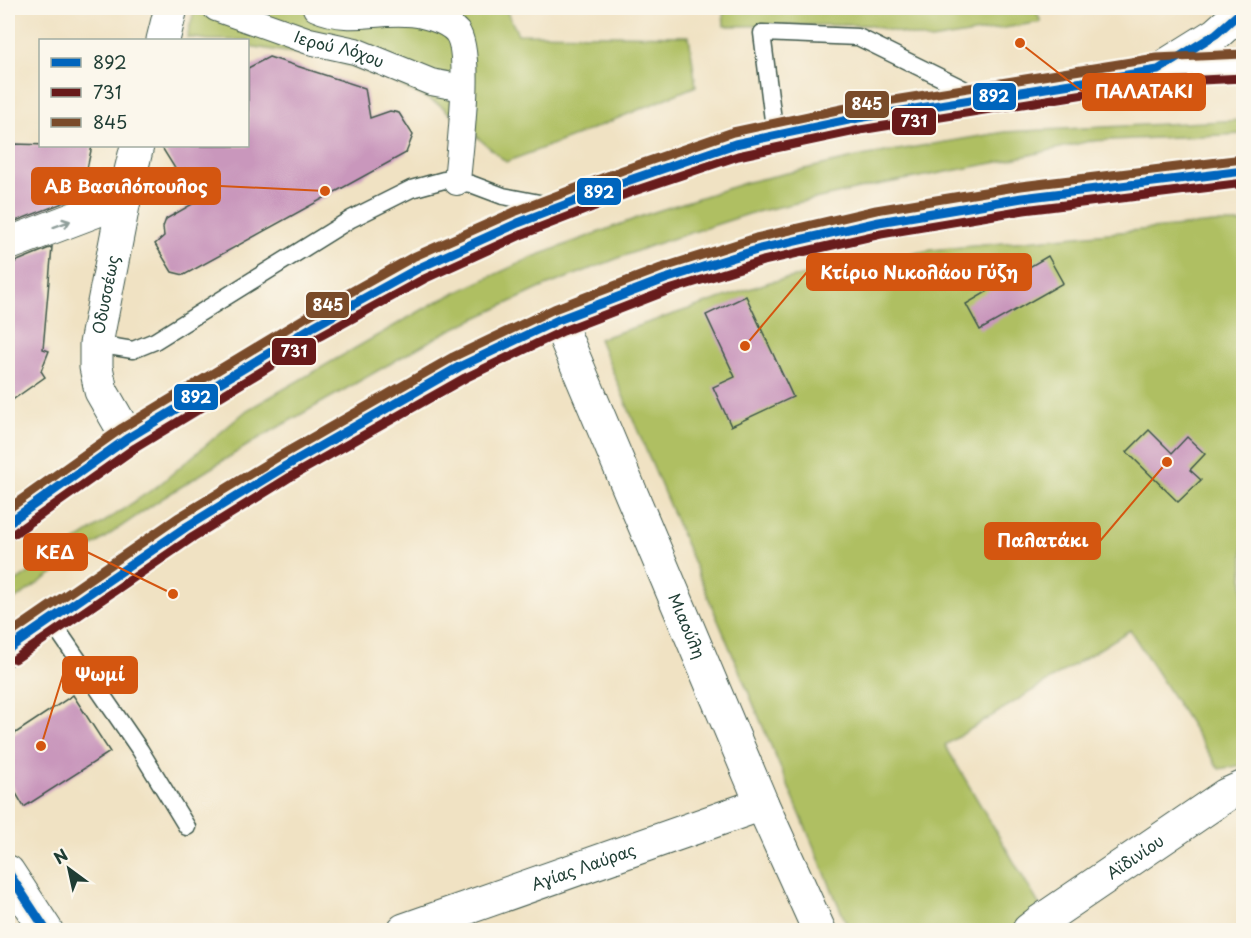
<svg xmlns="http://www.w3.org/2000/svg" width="1251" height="938" font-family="'Playpen Sans',sans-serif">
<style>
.green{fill:#afbf62;stroke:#677e4b;stroke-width:1.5}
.building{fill:#c997bc}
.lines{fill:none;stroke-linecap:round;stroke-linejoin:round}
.service-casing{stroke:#3e5649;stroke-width:19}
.pedestrian-casing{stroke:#3e5649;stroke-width:28}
.minor-casing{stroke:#3e5649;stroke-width:35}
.tertiary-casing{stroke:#3e5649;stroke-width:35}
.trunk-casing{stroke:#3e5649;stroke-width:35}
.service{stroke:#fff;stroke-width:16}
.pedestrian{stroke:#fff;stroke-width:26}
.minor{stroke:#fff;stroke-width:33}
.tertiary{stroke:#fff;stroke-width:33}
.trunk{stroke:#fff;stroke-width:33}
.bus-1-casing{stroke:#fbf7ec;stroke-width:14}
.bus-2-casing{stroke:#fbf7ec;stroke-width:14}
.bus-3-casing{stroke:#fbf7ec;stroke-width:14}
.bus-1{stroke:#0065bd;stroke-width:9}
.bus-2{stroke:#681a1a;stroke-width:9}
.bus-3{stroke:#7a4b2a;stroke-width:9}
.oneway{stroke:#8f9e9a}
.labels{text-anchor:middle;stroke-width:4.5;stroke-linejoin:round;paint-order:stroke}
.street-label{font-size:16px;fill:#1f3d34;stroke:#fbf7ec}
.leader{fill:none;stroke:#d45610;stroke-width:2}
.callout-dot{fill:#d45610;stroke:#fbf7ec;stroke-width:2}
.callout{fill:#d45610;stroke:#d45610;stroke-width:2}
.callout-label{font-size:18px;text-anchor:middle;font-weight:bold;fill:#fff}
.line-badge{stroke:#fbf7ec;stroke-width:2}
.badge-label{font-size:16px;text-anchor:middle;font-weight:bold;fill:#fff}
</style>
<rect width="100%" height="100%" fill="#fbf7ec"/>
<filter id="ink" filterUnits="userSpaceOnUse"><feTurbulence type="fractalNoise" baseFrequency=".0167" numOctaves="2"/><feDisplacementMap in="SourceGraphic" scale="12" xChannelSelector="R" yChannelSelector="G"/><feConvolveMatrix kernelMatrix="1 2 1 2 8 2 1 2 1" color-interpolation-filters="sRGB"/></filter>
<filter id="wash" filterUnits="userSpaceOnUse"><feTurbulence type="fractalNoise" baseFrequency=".008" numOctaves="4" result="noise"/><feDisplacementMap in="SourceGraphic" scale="24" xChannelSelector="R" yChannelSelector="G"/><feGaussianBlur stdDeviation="1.35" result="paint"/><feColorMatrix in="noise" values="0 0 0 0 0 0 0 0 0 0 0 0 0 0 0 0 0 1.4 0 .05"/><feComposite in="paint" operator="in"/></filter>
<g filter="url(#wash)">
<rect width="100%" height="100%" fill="#f0e2c3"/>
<g class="green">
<path d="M195,8h310l13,26 171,2 7,50 -121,50 -69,26 -66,-57 -46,-23 -68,-24 -78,-12v-6h-39l-22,-3z"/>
<path d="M723,8h312l6,14 -110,18 -64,-15 -143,1z"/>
<path d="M1243,120v14l-153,7 -86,20 -132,25 -120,27 -102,33 -107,41 -99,46 -183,104 -98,61 -155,106v-17l151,-102 88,-75 187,-107 99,-46 112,-42 103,-33 114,-26 143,-24z"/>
<path d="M1214,223h29v542l-24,4 -89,-139 -185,115 95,161 31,24h-222l-250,-591 171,-57 161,-32z"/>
</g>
<g id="blocks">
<g class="building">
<path d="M269,57l96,31 5,30 20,-7 9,2 14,22 -7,18 -222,122 -12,-3 -17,-28 9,-8 -1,-9 3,-8 30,-17 -35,-56h87v-78z"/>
<path d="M12,144l80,2 -11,50 -73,28v-54z"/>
<path d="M52,247l-9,102 6,2 -8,20 4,6 -37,26v-141h7z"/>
<path d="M1048,256l15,27 -83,47 -14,-26z"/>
<path d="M746,296l47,101 -62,29 -18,-39 22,-10 -29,-62z"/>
<path d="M1149,430l23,23 15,-16 18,17 -15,16 11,10 -23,22 -51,-50z"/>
<path d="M73,695l37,57 -86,55 -16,-27v-42z"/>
</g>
</g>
</g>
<g filter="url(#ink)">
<use href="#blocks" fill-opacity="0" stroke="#3e5649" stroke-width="1.5"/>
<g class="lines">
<g class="service-casing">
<g id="service">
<path d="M775,136l-13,-103 96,4 116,57"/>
<path d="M96,344l37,6 22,-9 196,-122 60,-30 33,-9 27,4 32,12 47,9"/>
<path d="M50,619l90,131 47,77"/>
</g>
</g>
<g class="pedestrian-casing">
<g id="pedestrian">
<path id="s1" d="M216,8l93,33 46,10 76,31 32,6"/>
<path d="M316,8c32,14 57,3 90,5 14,0 41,7 51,19 16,21 2,121 0,150"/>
</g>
</g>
<g class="minor-casing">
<g id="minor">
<path d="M163,40l8,-32"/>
<path d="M8,244l116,-44"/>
<path id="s2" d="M558,320l204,484 57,126"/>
<path id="s3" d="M128,438l-27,-47 -5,-24v-23l28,-144 13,-54"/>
<path id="s4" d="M404,930l358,-126"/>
<path id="s5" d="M1029,930l9,-7 188,-128 18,-8"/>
</g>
</g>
<g class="tertiary-casing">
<path id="tertiary" d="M8,872l38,58"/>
</g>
<g class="trunk-casing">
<g id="trunk">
<path d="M1160,69l56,-35 28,-25"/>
<path d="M8,523l120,-85 186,-112 105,-58 99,-45 109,-42 108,-37 123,-26 149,-25 151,-23 86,-4"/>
<path d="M8,649l178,-122 98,-60 175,-100 99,-47 107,-41 95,-30 119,-27 143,-24 222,-27"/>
</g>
</g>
<use href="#service" class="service"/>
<use href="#pedestrian" class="pedestrian"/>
<use href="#minor" class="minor"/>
<use href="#tertiary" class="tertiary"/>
<use href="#trunk" class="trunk"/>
<g class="bus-1-casing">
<g id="bus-1">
<path d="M8,523l120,-85 186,-112 105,-58 99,-45 109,-42 108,-37 123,-26 300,-48 58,-36 28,-25"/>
<path d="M8,649l178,-122 98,-60 175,-100 99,-47 107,-41 95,-30 119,-27 143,-24 222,-27"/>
<path d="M8,872l38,58"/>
</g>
</g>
<g class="bus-2-casing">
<g id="bus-2">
<path d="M15,533l120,-85 185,-112 104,-57 99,-45 108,-42 107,-36 122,-26 299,-48 85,-4"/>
<path d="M15,659l178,-122 97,-60 175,-99 98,-47 106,-41 94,-29 118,-27 143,-24 220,-27"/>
</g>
</g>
<g class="bus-3-casing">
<g id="bus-3">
<path d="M8,509l114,-81 186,-112 105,-59 101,-45 109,-42 110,-38 123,-26 300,-48 87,-4"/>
<path d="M8,635l171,-118 99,-60 175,-100 101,-48 107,-41 95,-30 120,-28 145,-24 222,-27"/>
</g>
</g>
<use href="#bus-1" class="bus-1"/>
<use href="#bus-2" class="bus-2"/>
<use href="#bus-3" class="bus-3"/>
</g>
<defs><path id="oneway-shaft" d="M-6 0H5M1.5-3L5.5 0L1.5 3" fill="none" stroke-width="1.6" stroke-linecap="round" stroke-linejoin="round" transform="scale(1.5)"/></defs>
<use class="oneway" href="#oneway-shaft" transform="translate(62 224) rotate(-20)"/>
</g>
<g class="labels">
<g class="street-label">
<text dy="6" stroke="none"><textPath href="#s1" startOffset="130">Ιερού Λόχου</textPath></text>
<text dy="6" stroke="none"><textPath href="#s3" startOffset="152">Οδυσσέως</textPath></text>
<text dy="6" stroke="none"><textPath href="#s2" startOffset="332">Μιαούλη</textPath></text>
<text dy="6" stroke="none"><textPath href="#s5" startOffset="129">Αϊδινίου</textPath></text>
<text dy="6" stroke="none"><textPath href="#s4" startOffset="190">Αγίας Λαύρας</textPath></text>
</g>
</g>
<path class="leader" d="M1020 43L1083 92M325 191L220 186M745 346L807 272M1167 462L1100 541M173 594L87 552M41 746L63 675"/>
<g class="callout-dot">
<circle cx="1020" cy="43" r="6"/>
<circle cx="325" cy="191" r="6"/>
<circle cx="745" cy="346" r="6"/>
<circle cx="1167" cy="462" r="6"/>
<circle cx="173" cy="594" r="6"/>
<circle cx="41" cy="746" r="6"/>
</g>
<g class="callout">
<rect x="1083" y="74" width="122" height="36" rx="6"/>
<rect x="32" y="168" width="188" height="36" rx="6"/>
<rect x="807" y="254" width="224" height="36" rx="6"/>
<rect x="985" y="523" width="115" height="36" rx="6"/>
<rect x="24" y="534" width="63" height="36" rx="6"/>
<rect x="63" y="657" width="74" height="36" rx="6"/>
</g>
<g class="callout-label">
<text x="1144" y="98">ΠΑΛΑΤΑΚΙ</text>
<text x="126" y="193">ΑΒ Βασιλόπουλος</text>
<text x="919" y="279">Κτίριο Νικολάου Γύζη</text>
<text x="1043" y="547">Παλατάκι</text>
<text x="55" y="559">ΚΕΔ</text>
<text x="100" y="681">Ψωμί</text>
</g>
<g class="line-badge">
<rect x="972" y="82" width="45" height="29" rx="6" fill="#0065bd"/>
<rect x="844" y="90" width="46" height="29" rx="6" fill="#7a4b2a"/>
<rect x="891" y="107" width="46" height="29" rx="6" fill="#681a1a"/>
<rect x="576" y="177" width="46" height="29" rx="6" fill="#0065bd"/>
<rect x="305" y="291" width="45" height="28" rx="6" fill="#7a4b2a"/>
<rect x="271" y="337" width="46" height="29" rx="6" fill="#681a1a"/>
<rect x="173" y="383" width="46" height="28" rx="6" fill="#0065bd"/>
</g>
<g class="badge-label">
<text x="994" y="102">892</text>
<text x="867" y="110">845</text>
<text x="914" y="127">731</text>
<text x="599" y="198">892</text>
<text x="328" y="311">845</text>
<text x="294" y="357">731</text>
<text x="196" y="403">892</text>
</g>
<rect width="1251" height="938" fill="none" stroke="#fbf7ec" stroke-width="30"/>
<rect x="39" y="39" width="210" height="108" fill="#fbf7ec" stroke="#a3ada2" stroke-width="1.5"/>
<rect x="51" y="58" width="30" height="9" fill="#0065bd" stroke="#a3ada2" stroke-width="1.5"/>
<text x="93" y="69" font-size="18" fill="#1f3d34">892</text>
<rect x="51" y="88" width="30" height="9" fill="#681a1a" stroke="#a3ada2" stroke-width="1.5"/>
<text x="93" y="99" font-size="18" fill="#1f3d34">731</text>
<rect x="51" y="118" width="30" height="9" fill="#7a4b2a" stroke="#a3ada2" stroke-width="1.5"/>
<text x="93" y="129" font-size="18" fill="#1f3d34">845</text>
<g transform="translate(69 869) rotate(327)" stroke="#fbf7ec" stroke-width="4.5" paint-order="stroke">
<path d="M0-4.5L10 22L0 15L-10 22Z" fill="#1f3d34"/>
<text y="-9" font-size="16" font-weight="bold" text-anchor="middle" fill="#1f3d34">N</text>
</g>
</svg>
